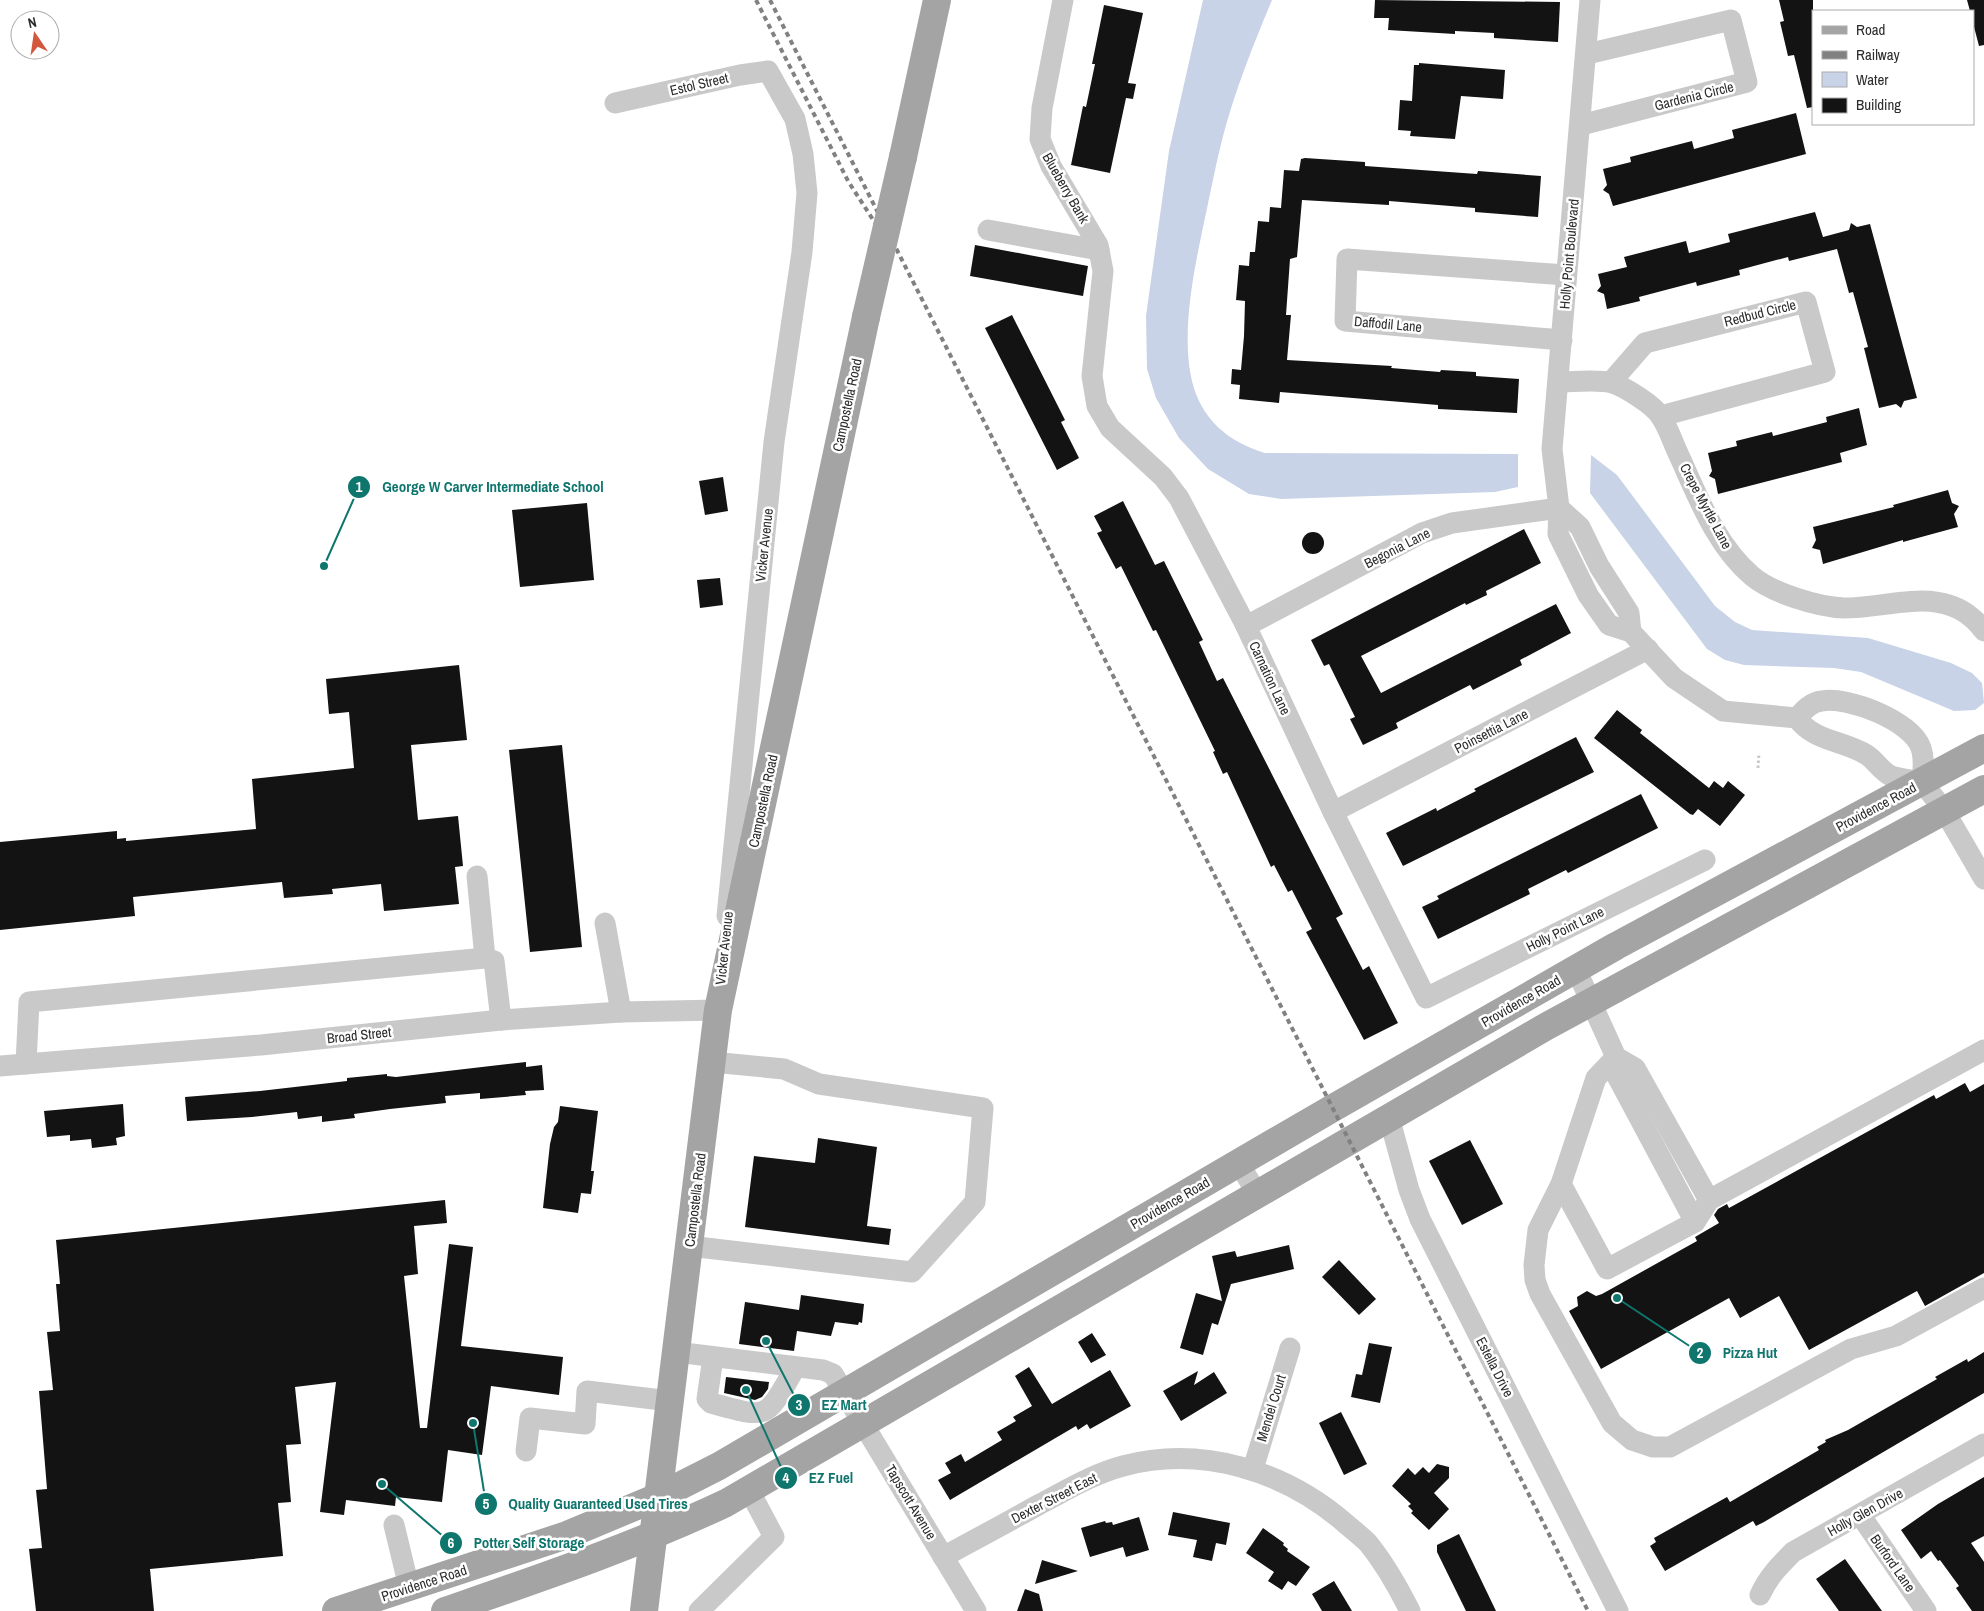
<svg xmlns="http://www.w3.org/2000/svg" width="1984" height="1611" font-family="'Archivo Narrow',sans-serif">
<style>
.water{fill:#c8d3e7}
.building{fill:#131313}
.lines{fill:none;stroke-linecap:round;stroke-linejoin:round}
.path{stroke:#c9c9c9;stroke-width:3;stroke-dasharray:2.5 2.5;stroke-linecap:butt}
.minor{stroke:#c9c9c9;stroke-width:21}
.major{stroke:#a4a4a4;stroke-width:28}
.rail{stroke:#818181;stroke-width:4;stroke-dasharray:5 4;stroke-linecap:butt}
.major-bridge{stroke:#a4a4a4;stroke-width:28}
.labels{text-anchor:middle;stroke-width:5;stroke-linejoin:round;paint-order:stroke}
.street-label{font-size:14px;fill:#2c2c2c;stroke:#fff}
.leader{fill:none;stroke:#0f766e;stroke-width:2}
.callout-dot{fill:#0f766e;stroke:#fff;stroke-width:2}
.mark-label{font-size:15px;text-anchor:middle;font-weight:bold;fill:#fff}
.callout-label{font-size:15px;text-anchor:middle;font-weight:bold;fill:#0f766e;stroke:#fff;stroke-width:5;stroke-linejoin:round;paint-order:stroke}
</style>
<rect width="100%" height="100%" fill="#fff"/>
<g class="water">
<path d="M1203,0h69c-18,43 -37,90 -49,136 -8,31 -14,64 -21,96 -10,48 -25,123 -3,169 14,28 37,43 66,52l253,1v33l-23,5 -214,7 -32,-5 -41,-25 -29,-31 -23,-40 -9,-29 -1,-53 23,-165z"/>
<path d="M1591,455l26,20 98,131 20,16 17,8 116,8 83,25 21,10 10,10 2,20 -9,7 -21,1 -93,-39 -27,-4 -90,-3 -19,-5 -18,-11 -117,-156z"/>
</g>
<g class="building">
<path d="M1375,0l185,2 -2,40 -64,-4v-5l-39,-2v3l-67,-4 1,-12h-15z"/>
<path d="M1779,0h34v107l-6,1 -13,-53 -6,1 -8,-34 4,-1z"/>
<path d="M1967,0h17v45l-5,1 -6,-23v-12h-3z"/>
<path d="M1104,5l39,8 -15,70 8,1 -3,15 -7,-1 -16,75 -39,-8 12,-59 3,1 9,-43h-3z"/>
<path d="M1419,63l86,7 -2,29 -42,-3 -6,43 -45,-3 1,-5 -13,-1 2,-30 12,1 2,-36h5z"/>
<path d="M1796,113l10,41 -193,52 -4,-12 -6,-4 4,-5 -4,-16 28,-7 -1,-5 62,-16 2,8 40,-11 -2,-8z"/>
<path d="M1305,158l60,4v4l112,8 1,-3 63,5 -3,41 -63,-5v-4l-86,-7v4l-87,-5 -5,57 -7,2 -4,56h5l-4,45 105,6 -1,2 49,4 1,-2 35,2v4l43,3 -2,34 -79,-4v-4l-158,-13 -1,11 -40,-4 1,-14 -9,-1 1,-15 9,1 3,-34 1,-35 -9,-1 3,-35 10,1 1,-14h5l3,-31 11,1 1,-15 11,1 3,-38 15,1 2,-12z"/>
<path d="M1815,212l8,25 26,-7 2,-7 6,4 13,-3 47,174 -13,3 -3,7 -5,-4 -17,4 -15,-60 4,-1 -15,-55 -4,1 -12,-44 -48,12 -1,-4 -49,13 1,5 -43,11 -1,-4 -57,15 1,4 -33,8 -3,-15 -7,-3 4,-5 -3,-12 29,-7 -3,-10 62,-16 3,12 41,-11 -2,-8z"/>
<path d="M975,245l113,21 -5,30 -113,-20z"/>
<path d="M1012,315l53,105 -4,2 18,36 -22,12 -72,-142z"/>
<path d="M1859,408l8,37 -27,8 2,9 -124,32 -3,-15 -6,-3 3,-5 -4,-18 29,-7 -1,-5 36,-9 1,4 54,-14 -1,-5z"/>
<path d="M723,477l5,34 -23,4 -6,-34z"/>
<path d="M1948,490l4,13 7,3 -5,8 4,13 -55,15v-2l-80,24 -3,-14 -8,-2 4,-8 -3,-13 81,-20 -1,-2z"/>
<path d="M1123,501l32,64 9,-4 39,79 -4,2 18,39 6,-3 120,236 -7,4 27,52 6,-4 29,57 -34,17 -58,-108 6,-3 -20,-39 -4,2 -14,-27 -3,2 -44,-95 -4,2 -10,-22 2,-1 -59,-121 -3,1 -32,-65 -5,3 -19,-36 5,-2 -8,-15z"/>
<path d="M587,503l7,77 -74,7 -8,-77z"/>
<path d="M1524,529l17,34 -55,28 1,4 -21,10 -1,-2 -104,53 20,37 175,-89 15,29 -51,27 2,5 -49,25 -3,-5 -74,38 2,5 -35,17 -13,-26 5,-2 -26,-53 -5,2 -13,-26z"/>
<circle cx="1313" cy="543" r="11"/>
<path d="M720,578l3,27 -23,3 -3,-28z"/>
<path d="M459,665l8,75 -56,5 7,75 40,-4 5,50 -8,1 4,37 -75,7 -3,-27 -49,5 1,5 -49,4 -2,-16 -149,15 2,19 -135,14v-88l117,-11v8l9,-1v3l130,-12 -4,-50 102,-11 -5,-56 -20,2 -3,-35z"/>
<path d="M1617,710l25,20 -2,3 69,55 5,-7 9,7 5,-7 17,14 -25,31 -22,-17 -5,6 -3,-1 -96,-76z"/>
<path d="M1576,737l18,35 -191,94 -17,-33 50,-25 1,3 39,-20 -2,-2z"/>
<path d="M562,745l20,202 -52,5 -21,-202z"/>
<path d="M1641,794l17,34 -90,45 -2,-3 -38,19 2,5 -92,45 -16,-32 17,-8 -2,-3z"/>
<path d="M526,1062v5l16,-2 2,25 -19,1 1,4 -46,4v-6l-35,3 1,7 -56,6 -36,5 1,4 -33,4v-6l-24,3 -1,-7 -45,5 -65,4 -2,-24 75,-6 87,-10v-3l40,-4v2l9,1z"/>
<path d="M1965,1083l5,9 14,-8v189l-59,33 -8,-15 -108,59 -30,-54 -39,22 -11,-20 -128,71 -32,-58 9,-5 -1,-9 10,-6 9,5 6,-2 95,-53 -2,-4 24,-14 -5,-8 4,-6 9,-5 2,4 205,-113 2,4z"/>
<path d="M123,1104l2,32 -9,2 1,7 -25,3 -1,-9 -21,2v-6l-23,2 -3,-26z"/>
<path d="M560,1106l38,5 -7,60h3l-3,23 -10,-1 -3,20 -35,-5 7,-64 4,-17 4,-5z"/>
<path d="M818,1138l59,9 -10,79 24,3 -2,16 -144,-18 9,-71 61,7z"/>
<path d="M1470,1140l33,64 -41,21 -33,-64z"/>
<path d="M445,1200l2,23 -33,3 4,48 -14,2 16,152h7l22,-184 24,3 -12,99 102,11 -4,38 -68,-9 -9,69 -34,-5 -6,52 -46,-5 -1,9 -49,-6 -2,15 -24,-3 16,-130 -41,5 6,57 -15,1 5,57 -13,1 5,53 -133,13 4,42h-118l-7,-62 13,-1 -6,-58 11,-1 -8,-98 14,-1 -6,-58 13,-1 -4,-47h4l-4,-44z"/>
<path d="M1289,1245l5,24 -63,15 -13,41 -6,-2 -9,32 -23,-7 16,-55 26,8 -10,-45 23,-5 2,6z"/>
<path d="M1339,1260l37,39 -17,16 -37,-38z"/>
<path d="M801,1295l63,9 -2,19 -3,-1 -1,3 -23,-3 -4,14 -34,-5 -3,20 -55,-7 6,-42 54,8z"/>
<path d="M1092,1333l14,22 -15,8 -13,-21z"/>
<path d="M1369,1343l23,4 -12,56 -29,-6 5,-23 6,1z"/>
<path d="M1984,1352v41l-220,129 -8,4 -3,-5 -88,50 -15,-25 6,-4 -2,-4 73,-41 3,5 89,-52 -2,-3 9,-5 -1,-2 23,-10 89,-51 -2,-2 32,-18 1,3z"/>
<path d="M1029,1367l23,37 58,-34 21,36 -41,23 -3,-5 -9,6 -2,-4 -126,74 -12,-20 13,-7 -6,-10 16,-9 4,8 37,-22 -5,-8 19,-11 -3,-4 19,-11 -17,-30z"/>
<path d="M1198,1371l-4,14 20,-13 13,21 -46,28 -18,-30z"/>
<path d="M726,1377l43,5 -1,7 -6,8 -7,3 -31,-7z"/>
<path d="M1341,1412l26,52 -23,11 -25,-52z"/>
<path d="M1437,1464l12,3v11l-15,15 15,16 -20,21 -18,-17 2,-2 -5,-5 3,-2 -19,-18 16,-18 7,7 8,-8 6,6z"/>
<path d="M1984,1477v59l-13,7 13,19v49h-12l-16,-23 3,-2 -19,-26 -2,1 -7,-10 -10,8 -20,-29 37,-26z"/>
<path d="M1173,1512l57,11 -4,22 -10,-2 -4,18 -19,-4 4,-17 -29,-5z"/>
<path d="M1139,1517l10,33 -23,7 -3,-10 -33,10 -9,-29 24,-7 1,2 6,-1 1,3z"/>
<path d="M1263,1528l21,15 -1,2 5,4 -1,2 23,16 -14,19 -8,-5 -6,9 -14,-9 6,-9 -28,-19z"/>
<path d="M1459,1534l37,77h-30l-29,-59v-7z"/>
<path d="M1845,1559l12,17 25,35h-43l-23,-32z"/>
<path d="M1042,1560l36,11 -43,13z"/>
<path d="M1334,1581l18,30h-30l-10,-17z"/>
<path d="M1025,1589l14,5 4,17h-26z"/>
</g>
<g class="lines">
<path class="path" d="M1758,768l1,-15"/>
<g class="minor">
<path d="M1063,0l-21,108 -2,31 11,27 47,79 5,26 -11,105 5,30 13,22 53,49 16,21 67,128 87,186 93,186 279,-138"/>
<path d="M1590,0l-38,449 7,59 -1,26 30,61 21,30 22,7 43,46 49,33 74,7c7,-8 14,-16 25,-17 26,-5 90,20 99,47 4,12 2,22 1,34"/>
<path d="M615,103l125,-28 28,-4 27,48 8,35 4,39 -5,59 -28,190 -47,474"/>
<path d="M1581,125l166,-43 -16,-62 -144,34"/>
<path d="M988,230l111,20"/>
<path d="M1562,340l-217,-19 2,-62 219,16"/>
<path d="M1559,382c14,0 40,-3 53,1 13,4 42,22 49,34 7,10 11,23 16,34 20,43 38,94 75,125 20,17 66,31 92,32 49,0 105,-26 140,23"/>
<path d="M1611,382l34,-39 161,-41 19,70 -164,44"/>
<path d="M1559,508l21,19 19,39 30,47 2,19"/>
<path d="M1246,626l176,-93 30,-10 107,-15"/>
<path d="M1797,718c17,24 46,22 70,37 9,6 14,16 24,21 9,3 21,4 31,6"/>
<path d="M1922,782l22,28 40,69"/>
<path d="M1333,812l315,-163"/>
<path d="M477,876l8,82"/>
<path d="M605,923l16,89"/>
<path d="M1576,969l40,88 1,19 78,146"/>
<path d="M1616,1057l-20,21 -35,106 -23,46 -4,35 1,15 5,14 72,129 20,17 21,7h17l181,-98 45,-13 88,-48"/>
<path d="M1616,1057l19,11 74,132"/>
<path d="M26,1064l3,-62 456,-44 9,3 7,59"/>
<path d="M0,1066l261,-21 240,-25 120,-8 97,-2 2,-14"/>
<path d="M1389,1117l20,73 11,29 198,392"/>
<path d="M1239,1163l18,31"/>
<path d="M1561,1184l46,85 88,-47 14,-22 275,-150"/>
<path d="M689,1246l223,26 63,-70 8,-94 -164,-24 -35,-15 -72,-7"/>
<path d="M676,1352l147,18 10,4 143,237"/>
<path d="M713,1357l-6,42 4,4c59,16 54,17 84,-35"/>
<path d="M526,1451l4,-33 55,6 2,-33 83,10"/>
<path d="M1253,1469l37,-121"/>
<path d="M1861,1516l65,95"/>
<path d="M394,1525l15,62"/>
<path d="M943,1557c33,-18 65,-35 97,-53 27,-14 53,-30 83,-38 79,-21 162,5 222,57 8,7 16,13 23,20 17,21 30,44 42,68"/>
<path d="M1760,1595c8,-18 20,-30 33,-43l191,-108"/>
<path d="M699,1611l75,-74 -25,-47"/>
</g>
<g class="major">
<path d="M903,157l34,-157"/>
<path d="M336,1611l231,-76 91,-38 61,-31 614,-358 283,-162 368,-198"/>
<path d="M445,1611c95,-33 190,-65 281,-108l821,-477 437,-237"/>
<path d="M644,1611l74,-601 148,-693"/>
</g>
<g class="rail">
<path d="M756,0l92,181 31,48"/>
<path d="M770,0l818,1611"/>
</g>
<path class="major-bridge" d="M866,317l37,-160"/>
</g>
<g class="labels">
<g class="street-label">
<text transform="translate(699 84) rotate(-13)" y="5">Estol Street</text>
<text transform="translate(1694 96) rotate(-14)" y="5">Gardenia Circle</text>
<text transform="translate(1066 188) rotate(60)" y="5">Blueberry Bank</text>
<text transform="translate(1569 254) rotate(-85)" y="5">Holly Point Boulevard</text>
<text transform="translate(1760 313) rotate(-14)" y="5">Redbud Circle</text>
<text transform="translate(1388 324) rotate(5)" y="5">Daffodil Lane</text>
<text transform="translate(847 405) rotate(-78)" y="5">Campostella Road</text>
<text transform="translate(1706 506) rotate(62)" y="5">Crepe Myrtle Lane</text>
<text transform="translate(764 545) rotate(-84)" y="5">Vicker Avenue</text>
<text transform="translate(1397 548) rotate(-27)" y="5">Begonia Lane</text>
<text transform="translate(1270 678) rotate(65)" y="5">Carnation Lane</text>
<text transform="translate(1491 731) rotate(-27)" y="5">Poinsettia Lane</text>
<text transform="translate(763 801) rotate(-78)" y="5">Campostella Road</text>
<text transform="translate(1876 807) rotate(-28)" y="5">Providence Road</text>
<text transform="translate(1565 929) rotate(-26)" y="5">Holly Point Lane</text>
<text transform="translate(724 948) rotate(-84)" y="5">Vicker Avenue</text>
<text transform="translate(1521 1001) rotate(-30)" y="5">Providence Road</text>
<text transform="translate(359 1035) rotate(-6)" y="5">Broad Street</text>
<text transform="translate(695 1200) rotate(-83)" y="5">Campostella Road</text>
<text transform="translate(1170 1203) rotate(-30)" y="5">Providence Road</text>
<text transform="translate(1495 1367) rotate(63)" y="5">Estella Drive</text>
<text transform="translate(1271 1408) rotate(-73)" y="5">Mendel Court</text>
<text transform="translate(1054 1498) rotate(-27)" y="5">Dexter Street East</text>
<text transform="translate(911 1502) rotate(59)" y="5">Tapscott Avenue</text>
<text transform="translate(1865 1512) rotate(-29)" y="5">Holly Glen Drive</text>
<text transform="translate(1893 1563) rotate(55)" y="5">Burford Lane</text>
<text transform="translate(424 1583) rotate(-18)" y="5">Providence Road</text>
</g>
</g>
<path class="leader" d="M324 566L359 487M1617 1298L1700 1353M766 1341L799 1405M746 1390L786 1478M473 1423L486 1504M382 1484L451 1543"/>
<g class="callout-dot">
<circle cx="324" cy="566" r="5"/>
<circle cx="1617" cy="1298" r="5"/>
<circle cx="766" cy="1341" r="5"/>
<circle cx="746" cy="1390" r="5"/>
<circle cx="473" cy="1423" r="5"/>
<circle cx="382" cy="1484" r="5"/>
<circle cx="359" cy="487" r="12"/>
<circle cx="1700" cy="1353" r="12"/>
<circle cx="799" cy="1405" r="12"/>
<circle cx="786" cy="1478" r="12"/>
<circle cx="486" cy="1504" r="12"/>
<circle cx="451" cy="1543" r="12"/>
</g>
<g class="mark-label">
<text x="359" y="492">1</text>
<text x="1700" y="1358">2</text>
<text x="799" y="1410">3</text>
<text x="786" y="1483">4</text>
<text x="486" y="1509">5</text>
<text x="451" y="1548">6</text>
</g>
<g class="callout-label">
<text x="493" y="492">George W Carver Intermediate School</text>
<text x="1750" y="1358">Pizza Hut</text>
<text x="844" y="1410">EZ Mart</text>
<text x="831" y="1483">EZ Fuel</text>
<text x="598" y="1509">Quality Guaranteed Used Tires</text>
<text x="529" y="1548">Potter Self Storage</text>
</g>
<rect x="1812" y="10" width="162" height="115" fill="#ffffff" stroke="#ababab"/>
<rect x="1822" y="26" width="25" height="8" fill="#a4a4a4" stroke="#ababab"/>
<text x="1856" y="35" font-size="15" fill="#2c2c2c">Road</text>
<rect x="1822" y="51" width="25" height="8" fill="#818181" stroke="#ababab"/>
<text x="1856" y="60" font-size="15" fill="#2c2c2c">Railway</text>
<rect x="1822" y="72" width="25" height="15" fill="#c8d3e7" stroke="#ababab"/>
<text x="1856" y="85" font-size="15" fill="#2c2c2c">Water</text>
<rect x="1822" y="98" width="25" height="15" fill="#131313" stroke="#ababab"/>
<text x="1856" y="110" font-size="15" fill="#2c2c2c">Building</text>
<g transform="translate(35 35) rotate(347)"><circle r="24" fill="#ffffff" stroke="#ababab"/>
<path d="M0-4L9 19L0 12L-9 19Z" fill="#d3573e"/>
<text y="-8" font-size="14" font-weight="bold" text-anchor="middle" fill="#2c2c2c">N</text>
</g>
</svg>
